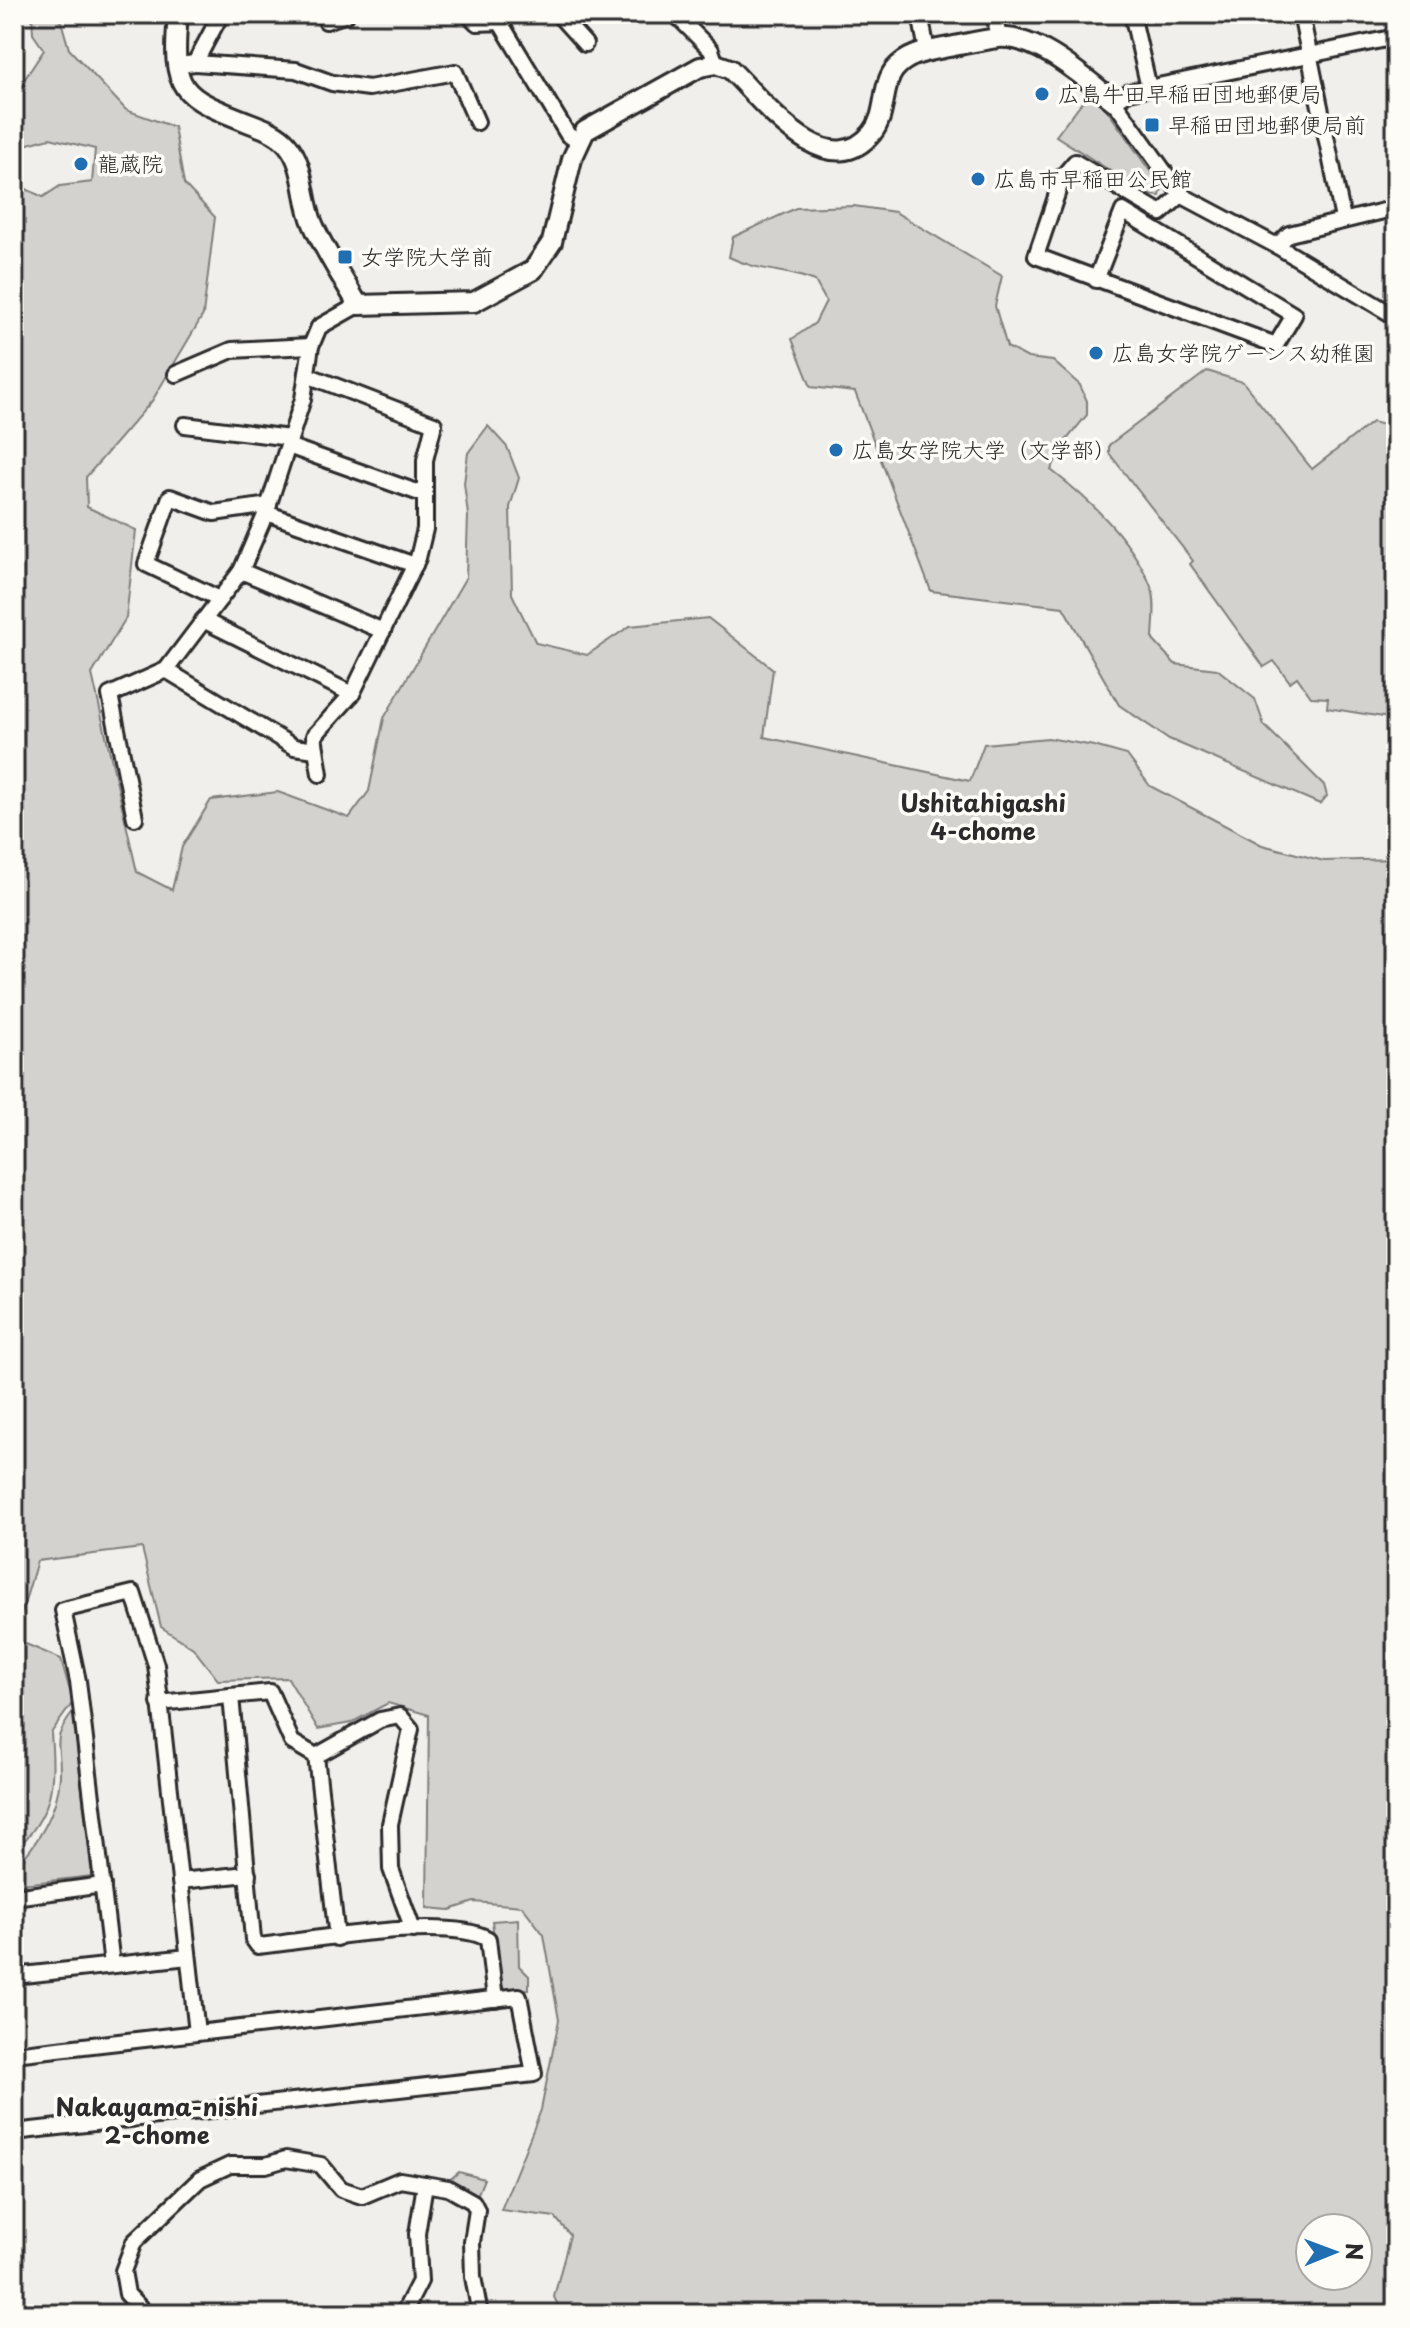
<svg xmlns="http://www.w3.org/2000/svg" width="1410" height="2328" font-family="'Playpen Sans','Klee One',sans-serif">
<style>
.green{fill:#d3d2cf;stroke:#7f7e7d;stroke-width:2;fill-rule:evenodd}
.lines{fill:none;stroke-linecap:round;stroke-linejoin:round}
.minor-casing{stroke:#2b2b2b;stroke-width:20}
.tertiary-casing{stroke:#2b2b2b;stroke-width:24}
.minor{stroke:#fdfcf7;stroke-width:14}
.tertiary{stroke:#fdfcf7;stroke-width:18}
.poi-dot{fill:#1f6fb2;stroke:#fdfcf7;stroke-width:3}
.labels{text-anchor:middle;stroke-width:7;stroke-linejoin:round;paint-order:stroke}
.poi-label{font-size:22px;fill:#2b2b2b;stroke:#fdfcf7;text-anchor:start}
.neighbourhood-label{font-size:24px;font-weight:bold;fill:#2b2b2b;stroke:#fdfcf7}
</style>
<rect width="100%" height="100%" fill="#f0efeb"/>
<filter id="ink" filterUnits="userSpaceOnUse"><feTurbulence type="fractalNoise" baseFrequency=".0125" numOctaves="2"/><feDisplacementMap in="SourceGraphic" scale="16" xChannelSelector="R" yChannelSelector="G"/><feConvolveMatrix kernelMatrix="1 2 1 2 8 2 1 2 1" color-interpolation-filters="sRGB"/></filter>
<g filter="url(#ink)">
<g class="green">
<path d="M32,14h27l10,35 57,61 48,17 10,57 31,33 -12,98 -51,86 -66,76 1,30 49,23 -10,88 -34,56 45,198 35,18 10,-43 29,-47 67,-8 71,26 20,-27 15,-73 82,-141 2,-62 -4,-32 4,-30 20,-27 19,21 12,31 -9,29 2,87 24,49 51,12 43,-29 78,-8 65,51 -9,68 206,44 14,-37 64,-6 46,8 33,9 23,31 112,59 62,16 72,-2v1455l-18,-5 -4,5h-164l-4,-7 -86,-2 -1,9h-79l-22,-9 -5,9h-451l-8,-17 16,-62 -15,-18 -54,-7 40,-100 18,-90 -15,-85 -22,-29 -48,-4 -24,8 -23,-2 2,-193 -41,-12 -37,20 -33,6 -30,-51 -70,2 -25,-32 -32,-21 -19,-79 -105,13 -23,77v-1543l30,-45 -11,-16zM50,138l45,11 -3,33 -32,4 -17,11 -17,-8 -8,-24 6,-20zM1310,2228h48v48h-48z"/>
<path d="M1088,94l14,9 60,85 -2,8 -12,-1 -92,-59z"/>
<path d="M854,206l41,6 107,64 -7,30 12,41 21,11 25,3 27,24 7,16v14l-23,28 -13,27c39,30 83,72 101,119 5,14 1,36 1,51l22,24 42,5 38,30 9,26 60,60 3,11 -7,8 -151,-65 -50,-34 -56,-98 -132,-16 -76,-199 -44,-5 -19,-48 23,-16 11,-22 -11,-20c-32,-13 -53,-8 -86,-24l4,-20 63,-29z"/>
<path d="M1207,371l36,11 69,87 60,-47 24,6v291l-69,-11 1,-10 -17,-1 -14,-20 -7,5 -16,-21 -10,6 -74,-103 3,-3 -84,-108v-8z"/>
<path d="M14,1639l47,20 12,43 -22,31c4,51 3,81 -37,118z"/>
<path d="M73,1712l19,164 -78,9v-15c23,-27 44,-57 46,-94 1,-35 -10,-33 13,-64z"/>
<path d="M518,1919l1,47 10,10v13l-21,1 -8,-5 -8,-64z"/>
<path d="M459,2172l25,7 -7,17 -29,-15z"/>
</g>
<g class="lines">
<g class="minor-casing">
<g id="minor">
<path d="M468,14l9,9 23,-1 68,113 10,6"/>
<path d="M558,14l27,30"/>
<path d="M675,14l36,36 5,14"/>
<path d="M920,14l7,37"/>
<path d="M994,14l5,24"/>
<path d="M1132,14l17,74"/>
<path d="M1301,14l42,205"/>
<path d="M326,21l21,-7"/>
<path d="M1396,37l-267,55 -15,9 67,94 96,51 119,71"/>
<path d="M195,63l101,7 36,13 37,5 86,-16 22,50"/>
<path d="M187,64l8,-1 26,-49"/>
<path d="M1277,246l12,-12 107,-26"/>
<path d="M1096,280l27,-69 171,104 -18,30 -240,-89 27,-80 12,-14 86,51 20,-18"/>
<path d="M176,374l56,-24 79,-4"/>
<path d="M307,375l127,49 -9,36v69l-7,29 -66,136 -38,42 6,38"/>
<path d="M185,425l105,13"/>
<path d="M288,446l137,49"/>
<path d="M266,513l149,52"/>
<path d="M241,571l142,60"/>
<path d="M220,599l-74,-35 24,-67 44,16 55,-8"/>
<path d="M203,620l149,74"/>
<path d="M166,670l128,77 22,3"/>
<path d="M135,818l-25,-123 56,-25 75,-99 25,-58 37,-114 8,-53 8,-19 39,-22"/>
<path d="M231,1696l22,243 5,7c49,-5 191,-31 230,-7l7,60"/>
<path d="M159,1703l111,-11 22,50 24,14 64,-36 20,-4 11,13 -21,95 1,45 22,61"/>
<path d="M316,1756l21,182"/>
<path d="M180,1881l68,-7"/>
<path d="M14,1897l89,-12"/>
<path d="M112,1965l-34,-284 -15,-71 70,-17 23,72 41,368"/>
<path d="M14,1976l174,-19"/>
<path d="M14,2054l505,-58 15,78 -520,58"/>
<path d="M146,2314l-19,-20 -4,-23 11,-29 66,-63 30,-14h36l20,-6 35,6 20,24 21,7 38,-16 48,8 25,14 4,8 -5,32 1,35 7,37"/>
<path d="M403,2314l17,-33 -3,-47 8,-50"/>
</g>
</g>
<g class="tertiary-casing">
<path id="tertiary" d="M178,14c-7,78 2,82 72,109 13,5 28,10 37,21 19,22 15,55 26,80 12,28 30,54 45,81l116,-3 59,-32 19,-28 20,-83 13,-28 115,-64 16,-3 14,5c31,30 96,119 142,64 15,-18 9,-46 22,-63 14,-17 35,-19 55,-23 16,-3 33,-7 49,-9 40,-3 86,40 116,63"/>
</g>
<use href="#minor" class="minor"/>
<use href="#tertiary" class="tertiary"/>
</g>
</g>
<g class="poi-dot">
<circle cx="1042" cy="94" r="8"/>
<rect x="1144" y="117" width="16" height="16" rx="4"/>
<circle cx="81" cy="164" r="8"/>
<circle cx="978" cy="179" r="8"/>
<rect x="337" y="249" width="16" height="16" rx="4"/>
<circle cx="1096" cy="353" r="8"/>
<circle cx="836" cy="450" r="8"/>
</g>
<g class="labels">
<g class="poi-label">
<text x="1058" y="102">広島牛田早稲田団地郵便局</text>
<text x="1168" y="133">早稲田団地郵便局前</text>
<text x="97" y="172">龍蔵院</text>
<text x="994" y="187">広島市早稲田公民館</text>
<text x="361" y="265">女学院大学前</text>
<text x="1112" y="361">広島女学院ゲーンス幼稚園</text>
<text x="852" y="458">広島女学院大学（文学部）</text>
</g>
<g class="neighbourhood-label">
<text x="983" y="812">Ushitahigashi<tspan x="983" dy="28">4-chome</tspan></text>
<text x="157" y="2116">Nakayama-nishi<tspan x="157" dy="28">2-chome</tspan></text>
</g>
</g>
<rect width="1410" height="2328" fill="none" stroke="#fdfcf7" stroke-width="48"/>
<rect x="24" y="24" width="1362" height="2280" fill="none" stroke="#2b2b2b" stroke-width="3" filter="url(#ink)"/>
<g transform="translate(1334 2252) rotate(89)"><circle r="38" fill="#fdfcf7" stroke="#a9a8a5" stroke-width="2"/>
<path d="M0-6L14 30L0 20L-14 30Z" fill="#1f6fb2"/>
<text y="-12" font-size="22" font-weight="bold" text-anchor="middle" fill="#2b2b2b">N</text>
</g>
</svg>
